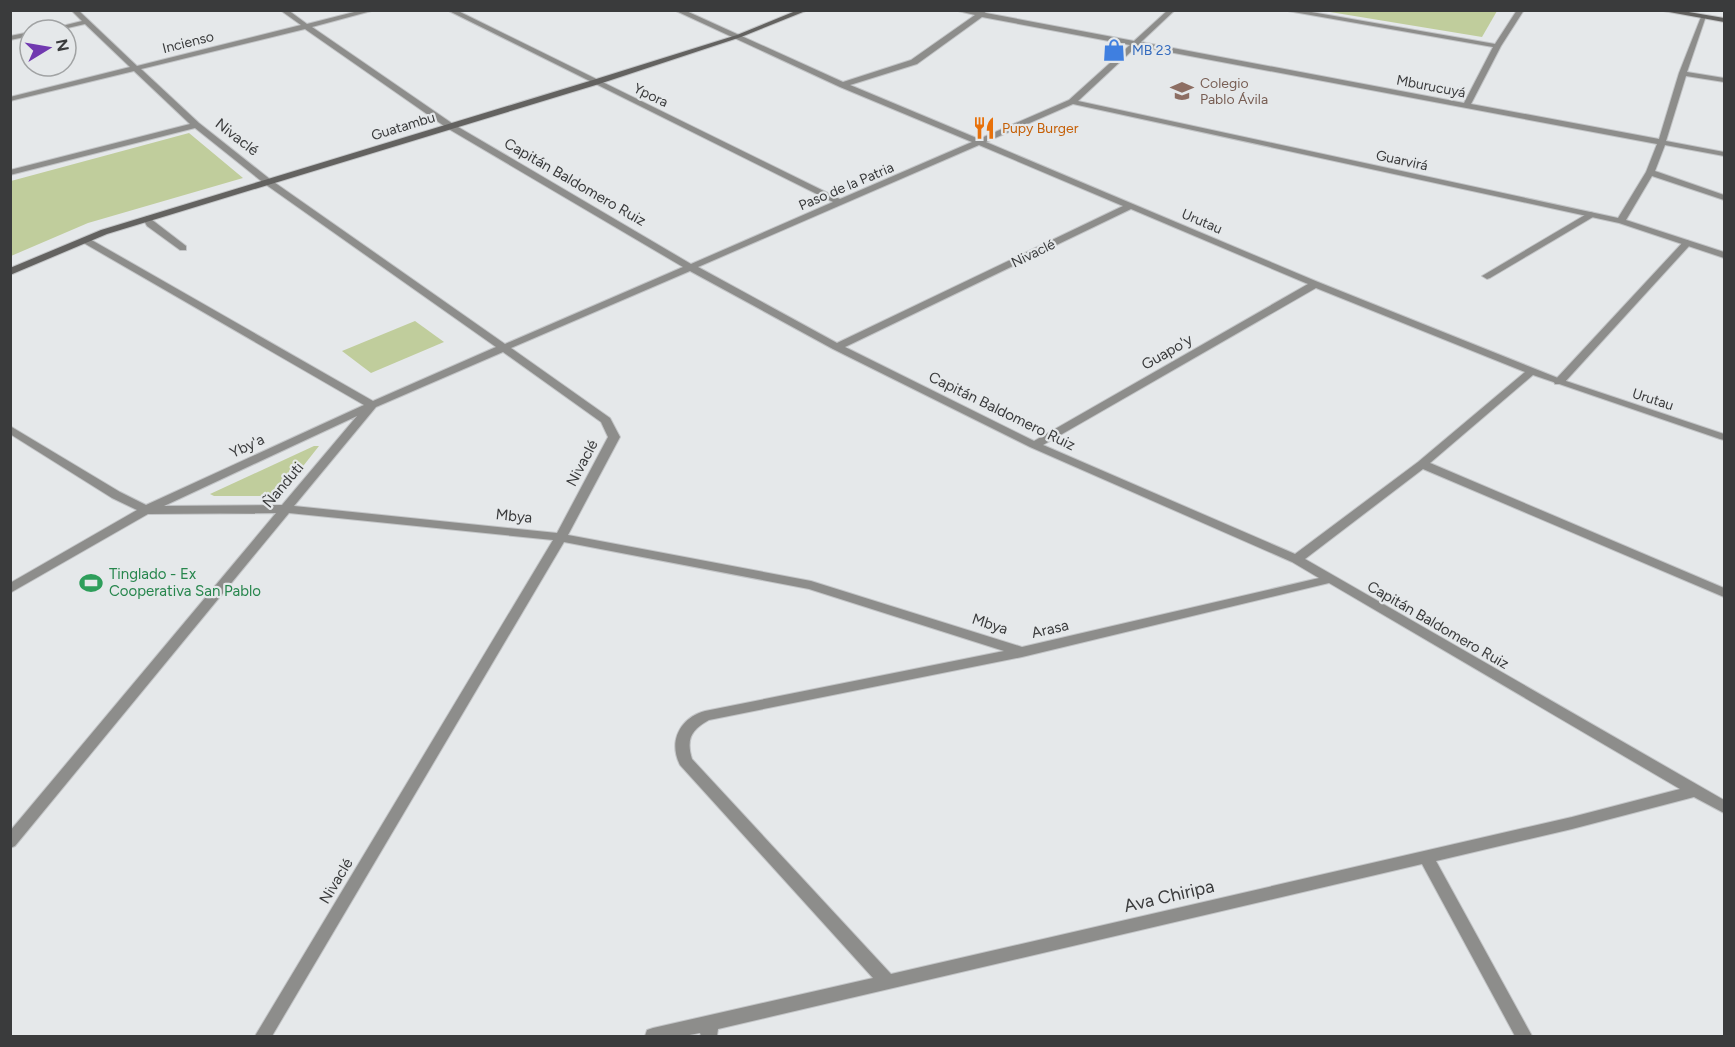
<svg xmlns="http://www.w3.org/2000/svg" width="1735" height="1047" font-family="Figtree,sans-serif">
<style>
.green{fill:#c0cd9c}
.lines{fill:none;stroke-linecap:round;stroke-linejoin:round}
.lane-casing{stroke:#c3c5c7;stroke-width:2}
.street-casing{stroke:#c3c5c7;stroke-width:2}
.secondary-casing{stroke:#c3c5c7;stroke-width:2}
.lane{fill:#8d8d8b;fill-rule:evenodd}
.street{fill:#8d8d8b;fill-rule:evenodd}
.secondary{fill:#636260;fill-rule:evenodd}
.labels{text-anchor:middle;stroke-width:4.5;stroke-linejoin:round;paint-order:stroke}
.far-street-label{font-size:14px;fill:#3a3b3c;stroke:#e5e8ea}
.far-shop-label{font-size:14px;fill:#366cbe;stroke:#e5e8ea;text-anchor:start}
.far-education-label{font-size:14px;fill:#785e54;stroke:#e5e8ea;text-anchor:start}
.far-food-label{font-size:14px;fill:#c56008;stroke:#e5e8ea;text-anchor:start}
.street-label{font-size:15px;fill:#3a3b3c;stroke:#e5e8ea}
.leisure-label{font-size:15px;fill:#27864d;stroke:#e5e8ea;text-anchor:start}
.near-street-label{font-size:18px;fill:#3a3b3c;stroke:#e5e8ea}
</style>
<rect width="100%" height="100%" fill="#e5e8ea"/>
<g class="green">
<path d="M1324,11h173l-15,26z"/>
<path d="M189,133l54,45 -155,45 -77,33v-75z"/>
<path d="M415,321l29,21 -73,31 -29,-22z"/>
<path d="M314,446h5l-38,48 -10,2h-57l-4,-2z"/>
</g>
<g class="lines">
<g class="lane-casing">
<g id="lane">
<path d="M1590,212l3,1v4l-103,61 -3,1 -5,-3z"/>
<path d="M147,216l39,30v4h-6l-33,-24 -4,-7z"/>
<path d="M1687,240l5,3 -2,2 -127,139h-8l-1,-2 1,-2 129,-139z"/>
</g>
</g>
<g class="street-casing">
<g id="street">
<path d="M71,10h7l59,56 164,-41 -21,-15h8l19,14 55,-14h13l-63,17 141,97 238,140 142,-62 -386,-192h9l384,189 132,-57 -132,-55 -166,-77h10l159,72 68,-22 64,-45 -21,-5 29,1 3,2 148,28 34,-31h7l-34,32 323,61 29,-56 -211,-37h18l195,34 22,-34h7l-23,36 -30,58 188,35 20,-66 22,-56 5,-1 -19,56 37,6v4l-38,-6 -20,65 58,11v4l-59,-11 -10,26 69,24v5l-72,-24 -26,44 98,32v6l-105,-35 -546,-119 -87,38 332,140 245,98 161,54v6l-4,-1 -187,-64 -103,88 294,125v9l-301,-128 -118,90 419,241v13l-30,-16 -122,32 -136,32 96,175h-17l-93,-172 -704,165 -1,7h-16l-1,-3 -16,3h-39l2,-6 6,-2 220,-50 -193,-213c-12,-24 0,-47 25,-54l299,-60 -195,-62 -245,-47 -292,494h-17l298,-496 -264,-27 -274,333 -5,2v-17l266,-318 -128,1 -138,79v-10l127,-73 -25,-12 -102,-64v-8l110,66 26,13 218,-100 -282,-163v-4h6l285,163 123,-54 -231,-163 -70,-56 -185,47v-5l180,-46 -56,-53 -124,30v-4l120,-30 -45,-43 -26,6h-13l36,-9zM982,17l148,28 -61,55 -90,39 -129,-54 67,-21zM305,29l142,99 236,139 -178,77 -234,-164 -72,-57 -58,-54zM1137,46l520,98 -11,28 -28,46 -540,-117zM979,145l144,61 -286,137 -139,-76zM1131,209l177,75 -274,157 -189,-94zM690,271l143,78 197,98 262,115 27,16 -297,69 -211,-66 -243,-46 52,-98 -10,-19 -99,-70zM1316,288l209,84 -107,90 -123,92 -252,-109zM503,352l98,70 7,15 -51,96 -263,-27 82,-99zM357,416l-75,89 -118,1zM1329,583l351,206 -108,28 -681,157 -199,-215c-6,-20 -1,-29 17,-39l313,-63z"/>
<path d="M30,32v4l-20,4v-4z"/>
</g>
</g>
<g class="secondary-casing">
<g id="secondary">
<path d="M798,10h10l-67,27 -142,47 -492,150 -97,41v-7l91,-38 492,-150 144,-45z"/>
<path d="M1658,10h19l47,8v4z"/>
</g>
</g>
<use href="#lane" class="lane"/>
<use href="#street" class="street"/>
<use href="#secondary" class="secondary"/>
</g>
<defs>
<g id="shop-bare" transform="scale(1.8)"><path d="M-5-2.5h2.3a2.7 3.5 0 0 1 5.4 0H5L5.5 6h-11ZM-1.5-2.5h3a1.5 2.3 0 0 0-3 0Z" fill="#3f7fe0" stroke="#e5e8ea" stroke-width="2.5" paint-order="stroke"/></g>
<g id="school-bare" transform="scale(1.8)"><path d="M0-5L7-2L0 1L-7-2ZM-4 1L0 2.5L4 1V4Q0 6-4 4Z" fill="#8d6e63" stroke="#e5e8ea" stroke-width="2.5" paint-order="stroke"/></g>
<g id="restaurant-bare" transform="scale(1.8)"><path d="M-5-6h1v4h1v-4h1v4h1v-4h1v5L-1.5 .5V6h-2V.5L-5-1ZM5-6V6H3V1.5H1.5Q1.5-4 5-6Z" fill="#e8710a" stroke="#e5e8ea" stroke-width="2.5" paint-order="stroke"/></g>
<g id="stadium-bare" transform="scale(1.8)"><path d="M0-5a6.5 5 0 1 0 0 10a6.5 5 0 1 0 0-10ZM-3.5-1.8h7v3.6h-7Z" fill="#2e9e5b" stroke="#e5e8ea" stroke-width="2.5" paint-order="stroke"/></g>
</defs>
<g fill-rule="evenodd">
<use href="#shop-bare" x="1114" y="50"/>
<use href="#school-bare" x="1182" y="91"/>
<use href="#restaurant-bare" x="984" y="128"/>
<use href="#stadium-bare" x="91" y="583"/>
</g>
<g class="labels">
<g class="far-street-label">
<text transform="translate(188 42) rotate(-14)" y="5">Incienso</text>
<text transform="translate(1431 86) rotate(11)" y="5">Mburucuyá</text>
<text transform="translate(651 95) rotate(26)" y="5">Ypora</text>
<text transform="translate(403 126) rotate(-17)" y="5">Guatambu</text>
<text transform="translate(1402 160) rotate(12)" y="5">Guarvirá</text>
<text transform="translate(846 186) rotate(-23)" y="5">Paso de la Patria</text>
<text transform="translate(1202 221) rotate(23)" y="5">Urutau</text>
<text transform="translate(1033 253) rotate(-26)" y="5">Nivaclé</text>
<text transform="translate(1653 399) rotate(18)" y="5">Urutau</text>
</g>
<g class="far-shop-label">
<text x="1132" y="55">MB 23</text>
</g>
<g class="far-education-label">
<text x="1200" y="88">Colegio<tspan x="1200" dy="16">Pablo Ávila</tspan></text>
</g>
<g class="far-food-label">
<text x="1002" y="133">Pupy Burger</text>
</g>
<g class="street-label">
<text transform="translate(237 137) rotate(38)" y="5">Nivaclé</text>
<text transform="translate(575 182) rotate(30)" y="5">Capitán Baldomero Ruiz</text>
<text transform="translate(1167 352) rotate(-30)" y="5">Guapo'y</text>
<text transform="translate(1002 411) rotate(26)" y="5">Capitán Baldomero Ruiz</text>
<text transform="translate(247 446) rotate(-25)" y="5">Yby'a</text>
<text transform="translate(582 463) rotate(-62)" y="5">Nivaclé</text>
<text transform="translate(283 485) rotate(-50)" y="5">Ñanduti</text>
<text transform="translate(514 516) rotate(6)" y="5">Mbya</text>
<text transform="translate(990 624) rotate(18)" y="5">Mbya</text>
<text transform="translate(1438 625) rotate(30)" y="5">Capitán Baldomero Ruiz</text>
<text transform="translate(1050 629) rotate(-13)" y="5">Arasa</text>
<text transform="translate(336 881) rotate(-59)" y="5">Nivaclé</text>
</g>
<g class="leisure-label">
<text x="109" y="579">Tinglado - Ex<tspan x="109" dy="17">Cooperativa San Pablo</tspan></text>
</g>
<g class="near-street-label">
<text transform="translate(1169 896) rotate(-13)" y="6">Ava Chiripa</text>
</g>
</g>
<rect width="1735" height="1047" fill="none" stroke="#3a3b3c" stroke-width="24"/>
<g transform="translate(48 48) rotate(79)"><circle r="28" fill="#e5e8ea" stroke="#a1a3a4" stroke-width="1.5"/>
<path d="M0-4.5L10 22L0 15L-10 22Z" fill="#7139b0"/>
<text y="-9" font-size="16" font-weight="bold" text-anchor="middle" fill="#3a3b3c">N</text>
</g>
</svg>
